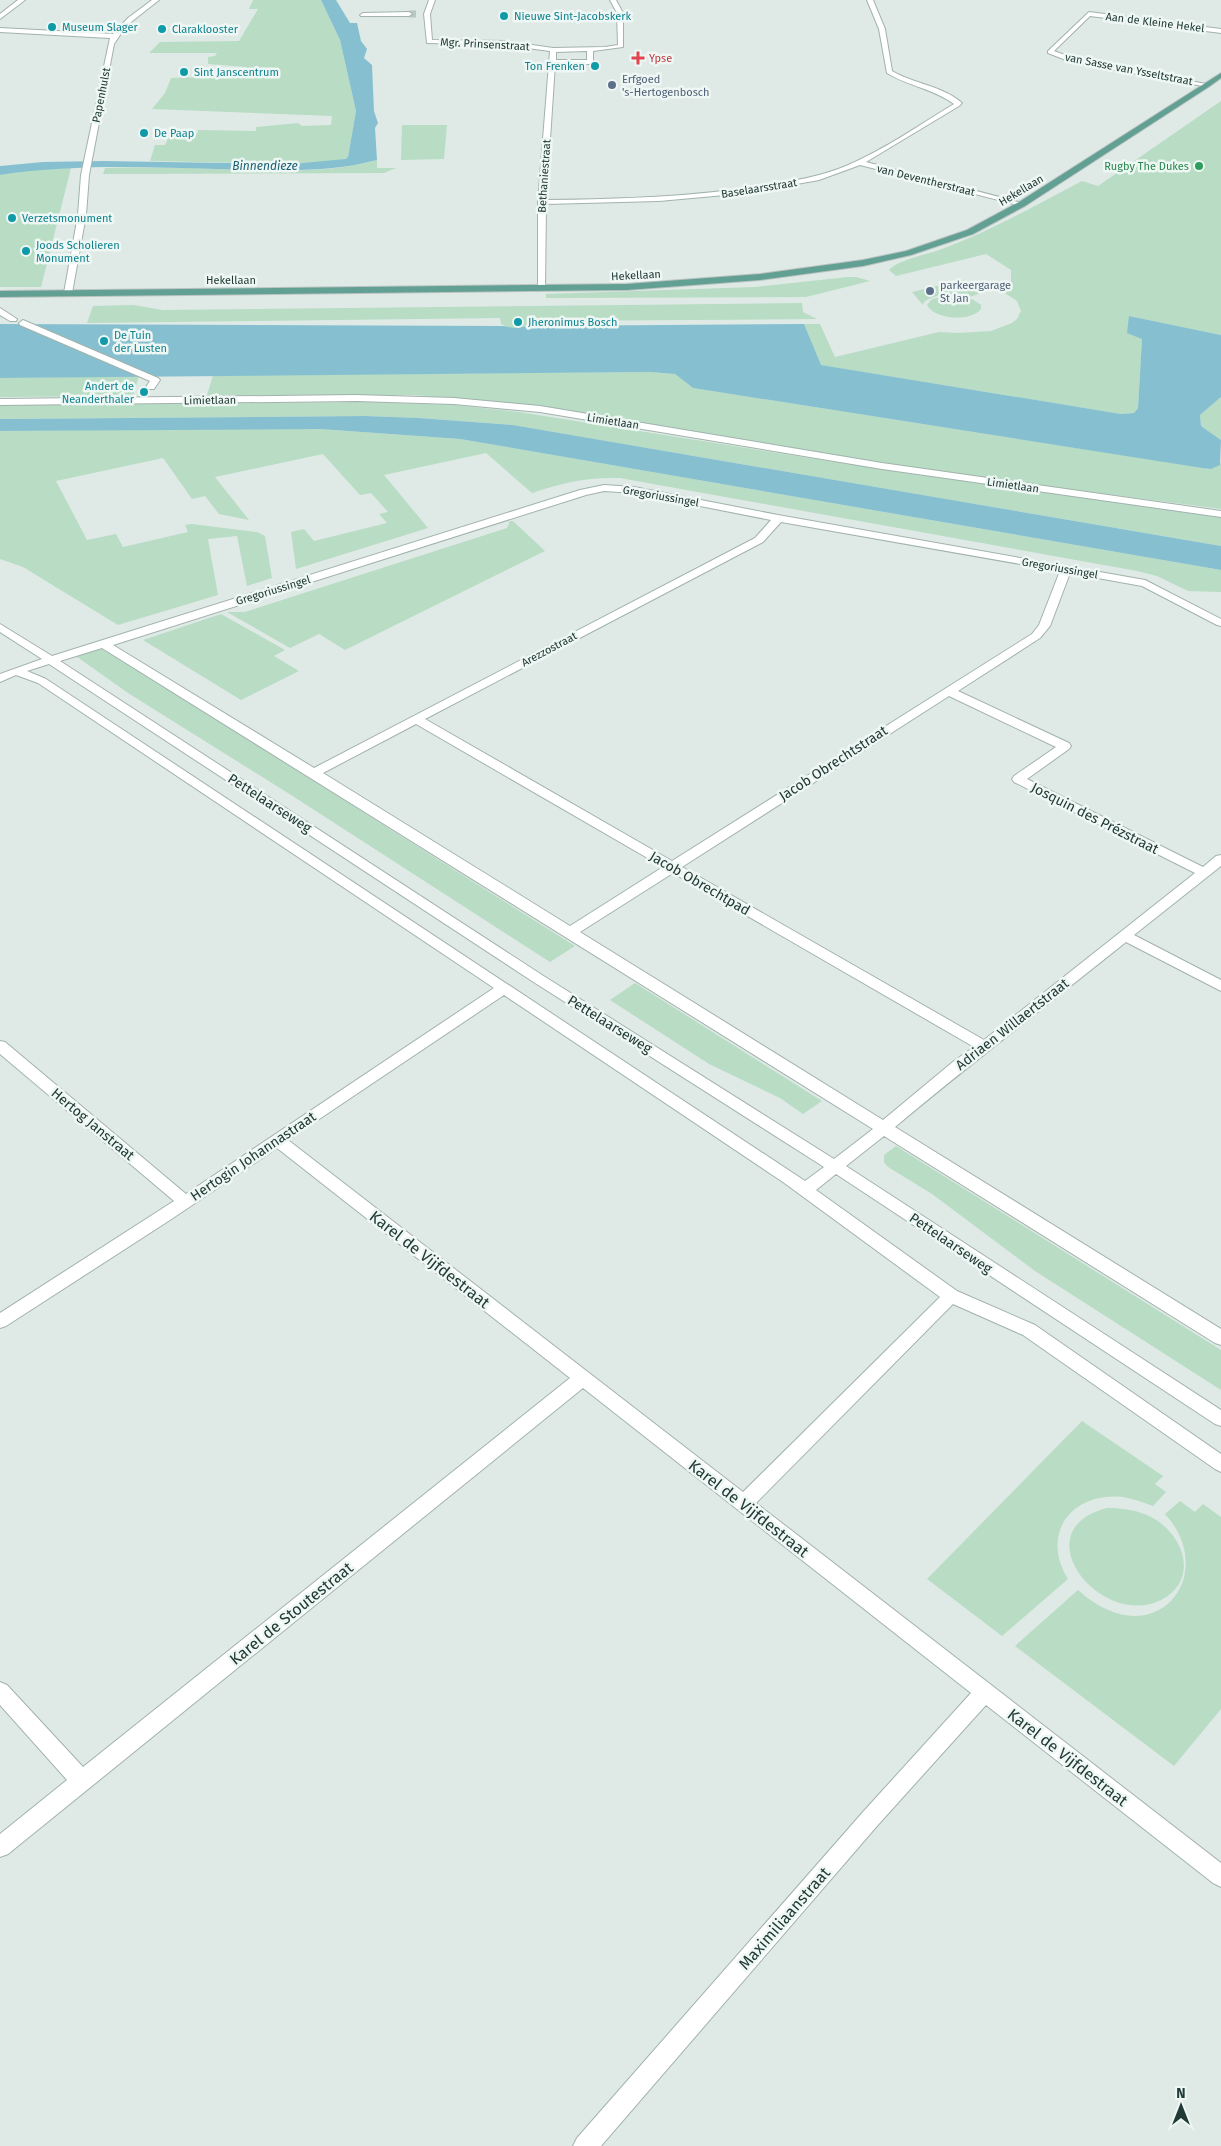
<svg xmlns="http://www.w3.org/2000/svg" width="1221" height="2146" font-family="'Fira Sans',sans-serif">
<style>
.green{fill:#b8dcc4}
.water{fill:#86c0d0}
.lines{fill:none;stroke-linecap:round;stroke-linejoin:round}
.minor-tunnel{stroke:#b9c7c3;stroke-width:7;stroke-dasharray:7 4;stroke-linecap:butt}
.minor-casing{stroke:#a2b2ad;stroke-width:2}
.major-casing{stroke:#bcc4c2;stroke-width:2}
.minor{fill:#fff;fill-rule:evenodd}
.major{fill:#63a094;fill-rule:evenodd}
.culture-dot{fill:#0f9aa8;stroke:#eff7f4;stroke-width:2}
.health-dot{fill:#e0444e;stroke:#eff7f4;stroke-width:2}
.service-dot{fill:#5c6f8a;stroke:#eff7f4;stroke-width:2}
.leisure-dot{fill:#2e9e5b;stroke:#eff7f4;stroke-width:2}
.labels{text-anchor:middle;stroke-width:5;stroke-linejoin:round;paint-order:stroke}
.far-culture-label{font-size:11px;fill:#0d838f;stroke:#eff7f4;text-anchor:start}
.far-street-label{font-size:11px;fill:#203a35;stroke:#eff7f4}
.far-health-label{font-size:11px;fill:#be3a42;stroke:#eff7f4;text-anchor:start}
.far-service-label{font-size:11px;fill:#4e5e75;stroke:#eff7f4;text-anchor:start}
.far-leisure-label{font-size:11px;fill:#27864d;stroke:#eff7f4;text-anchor:end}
.far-water-label{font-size:12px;font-style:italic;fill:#1b6076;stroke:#eff7f4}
.street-label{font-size:14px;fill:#203a35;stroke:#eff7f4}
.near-street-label{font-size:16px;fill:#203a35;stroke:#eff7f4}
</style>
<rect width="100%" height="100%" fill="#dfeae6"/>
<g class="green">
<path d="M253,0h68l19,40 16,71 -8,46 -9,4 -46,3 -143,-3 5,-16h10l5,-11h27l1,-4 58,1v-4l42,-4 4,3 29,-1 1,-9 -180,-7 13,-16 6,-15 60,-2 16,-5 -1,-4 -38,-3v-7l7,-1 2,-3h-68l11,-11 79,-1 19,-32h-9z"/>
<path d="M1221,101v234l-92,-19 13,23 -4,69 -4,5 -13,1 -301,-49 -16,-41h16l15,33 104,-25 18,1 34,-2 21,-8 5,-4 4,-8 -4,-10 -15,-10 9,-10v-11l-25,-16 -90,22 -7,-6c8,-10 40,-16 53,-21 49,-18 94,-44 140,-68l16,5z"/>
<path d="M402,125h45l-3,34 -43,1z"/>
<path d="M377,160v8h19l-12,5 -281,1 2,-6c43,-1 87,0 131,1 47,2 95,4 141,-9z"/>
<path d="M71,168l-30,119h-41v-112l39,-6z"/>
<path d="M848,277h8l14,4 -64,16 -260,1v-4l209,-7z"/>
<path d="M962,280l27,8c-6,3 -15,9 -22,9 -16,-1 -29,-5 -43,5l-1,3 -11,-13z"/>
<path d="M947,296l25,3 9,6v4c-10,13 -46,11 -54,-4l5,-6z"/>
<path d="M802,303l1,9 14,7 -281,2c-8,9 -25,9 -35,3l-1,-6 -413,5 6,-17 40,-1 30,5z"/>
<path d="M650,372l25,2 18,14 517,81 10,-4 1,-4v48l-314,-41 -442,-69 -51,-4h-207l6,-20z"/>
<path d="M139,376l-6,20 -133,1v-19z"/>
<path d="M1221,397v43l-20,-14 -1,-11z"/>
<path d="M366,402l89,3 64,7 386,61 316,44v29l-708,-121 -94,-7 -54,-2 -365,3v-14z"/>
<path d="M177,429h143l140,10 761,131v22l-33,-1 -31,-15 -20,-5 -517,-93c-34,-1 -55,4 -88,15l-46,-40 -102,22 44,53 -132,41 -5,-37 13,-3 10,12 73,-18 -8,-9 9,-2 -17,-19 -11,2 -37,-41 -108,23 34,43 -30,-6 -14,-18 -13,3 -29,-41 -107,23 31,59 29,-6 7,13 65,-15 -3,-7 7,-1 65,8 8,4 7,42 -25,8 -10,-50 -29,3 10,56 -100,30 -95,-58 -23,-8v-128z"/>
<path d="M510,521h3l32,30 -200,99 -26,-16 -29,14 -63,-36h18l262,-84z"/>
<path d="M221,614l64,36 -11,6 25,15 -58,29 -98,-60z"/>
<path d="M92,644l30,16 453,286 -25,16 -259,-167 -163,-102 -55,-39z"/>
<path d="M635,983l187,118 -19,13 -23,-16 -71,-34 -99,-64z"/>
<path d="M896,1146l325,204v40l-186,-119 -103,-77 -44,-27 -4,-5v-7z"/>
<path d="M1082,1421l81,55 -8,8 11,8 -13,14c-10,-4 -20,-7 -30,-9 -52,-5 -83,37 -55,82l-66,57 -75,-57z"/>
<path d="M1180,1501l15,11 8,-8 18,13v192l-47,57 -159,-120 63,-56c76,69 143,-15 87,-76z"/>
<path d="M1107,1508c16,0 30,2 44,9 33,17 49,63 10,83 -60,30 -140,-70 -54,-92z"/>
</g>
<g class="water">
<path d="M321,0h15l14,23h7l4,18 6,8 -3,9 8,7 2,46 4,12 -3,5 2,32c-52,14 -107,10 -160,9 -72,-2 -145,-5 -217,6v-9l43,-4 60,-1 190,3 52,-5 3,-2 8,-46 -16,-71z"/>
<path d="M1129,316l92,19v62l-21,18 1,11 20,14 -1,25 -9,4 -9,-1 -509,-80 -18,-14 -25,-2 -650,6v-54l504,2 10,2 17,-2 273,-2 17,41 300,49 13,-1 4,-5 4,-69 -15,-6z"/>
<path d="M365,416l54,2 94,7 708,121v24l-761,-131 -140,-10 -320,2v-12z"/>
</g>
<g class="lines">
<path class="minor-tunnel" d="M409,14h10"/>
<g class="minor-casing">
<g id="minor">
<path d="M18,0h7l-25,19v-5z"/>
<path d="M152,0h7l-33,26 -12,18 -25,131 -3,40 -14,78 -7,2 -1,-2 14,-78 3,-40 29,-137 -110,-6v-4l113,6 15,-16z"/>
<path d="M429,0h6l-5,14 2,26 73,1 48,7 52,-1 13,-2 -1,-32 -7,-13h6l7,13v34l-30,4v11l-3,2h-35l-9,136c73,-1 147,-3 219,-15 27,-4 55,-8 81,-19 38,-16 73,-41 108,-62 -20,-15 -46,-18 -67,-31l-8,-44 -12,-29h6l12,29 7,42c22,13 51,15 70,32l-3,3 -93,56 160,42 -4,2 -162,-41 -41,15 -72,13 -88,8 -113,3 -1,85 -7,2v-89l12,-151 -45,-6 -78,-2 -3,-29zM587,51v9h-31v-8z"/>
<path d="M1089,12l132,17v4l-131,-17 -36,35 19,7 138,27 -3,2 -137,-25 -23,-9v-2z"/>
<path d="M363,13l46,-1 3,2 -3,2h-48l-1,-1z"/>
<path d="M0,308l17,11 -1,2h-6l-10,-6z"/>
<path d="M23,320l135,58 2,2 -6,9h-6l-2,-2 4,-6 -130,-56 -1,-2z"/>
<path d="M356,395l98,3 86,8 342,57 339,48v6l-339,-48 -342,-57 -86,-8 -98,-3 -356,4v-6z"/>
<path d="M604,485l30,2 144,28 367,65 76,39v7l-4,-1 -75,-39 -72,-13 -20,53 -10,12 -82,53 111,52 2,3 -2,3 -42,30 176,88 13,-11 5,-1v11l-87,69 87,45v11l-95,-49c-77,62 -156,122 -231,185l326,202v16l-6,-2 -331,-207 -38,30 375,244v16l-6,-2 -379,-250 -20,16 141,101 78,34 186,129v18l-6,-3 -192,-134 -70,-31 -197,199 465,360v24l-8,-4 -227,-178 -109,121 -276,320h-28l4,-8 286,-326 108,-119 -388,-305 -575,466 -8,3v-23l67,-54 -67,-75v-23l7,3 76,82 487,-389 -293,-230 -107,72 -164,106 -6,2v-15l174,-112 -174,-147v-13l5,1 181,152 308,-206 -456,-305 -22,-8 -16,7v-8l42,-15 -42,-27v-8l52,32 528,-166zM604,491l30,2 137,27 -16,18 -441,230 -201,-123 473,-150zM781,522l279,49 -21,54 -7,9 -360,227 -247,-142 338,-177zM102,648l771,481 -39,30 -292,-184 -482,-314zM49,664l483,317 292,186 -19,14 -759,-502 -19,-8zM949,696l107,51 -42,29 -2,3 2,3 181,91 -211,167 -302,-173zM416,724l247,143 -93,59 -247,-153zM673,873l301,174 -20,14 -71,59 -303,-188zM504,995l279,187 157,115 -197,195 -455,-352z"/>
</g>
</g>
<g class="major-casing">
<path id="major" d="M1221,73v5l-11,8 -185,120 -52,28 -62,21 -48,11 -103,14 -133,10 -627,7v-6l627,-7 133,-10 103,-14 43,-9 61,-21 52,-28z"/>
</g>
<use href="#minor" class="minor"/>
<use href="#major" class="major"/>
</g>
<g class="culture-dot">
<circle cx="504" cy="16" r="5"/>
<circle cx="52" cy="27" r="5"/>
<circle cx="162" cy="29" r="5"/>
<circle cx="595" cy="66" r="5"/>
<circle cx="184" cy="72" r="5"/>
<circle cx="144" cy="133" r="5"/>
<circle cx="12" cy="218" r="5"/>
<circle cx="26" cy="251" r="5"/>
<circle cx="518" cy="322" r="5"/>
<circle cx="104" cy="341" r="5"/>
<circle cx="144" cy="392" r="5"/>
</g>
<path class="health-dot" d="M635.5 50.5h5v5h5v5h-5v5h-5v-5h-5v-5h5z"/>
<g class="service-dot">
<circle cx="612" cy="85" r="5"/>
<circle cx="930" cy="291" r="5"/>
</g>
<circle class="leisure-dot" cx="1199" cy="166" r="5"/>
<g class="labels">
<g class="far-culture-label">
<text x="514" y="20">Nieuwe Sint-Jacobskerk</text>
<text x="62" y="31">Museum Slager</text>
<text x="172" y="33">Claraklooster</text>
<text x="585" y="70" text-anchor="end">Ton Frenken</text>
<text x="194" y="76">Sint Janscentrum</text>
<text x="154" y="137">De Paap</text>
<text x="22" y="222">Verzetsmonument</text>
<text x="36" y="249">Joods Scholieren<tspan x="36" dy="13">Monument</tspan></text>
<text x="528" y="326">Jheronimus Bosch</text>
<text x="114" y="339">De Tuin<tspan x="114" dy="13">der Lusten</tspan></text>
<text x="134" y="390" text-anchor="end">Andert de<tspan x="134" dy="13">Neanderthaler</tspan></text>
</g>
<g class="far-street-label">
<text transform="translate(1155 22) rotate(7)" y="4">Aan de Kleine Hekel</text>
<text transform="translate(485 44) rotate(3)" y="4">Mgr. Prinsenstraat</text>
<text transform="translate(1129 69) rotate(11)" y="4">van Sasse van Ysseltstraat</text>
<text transform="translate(101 95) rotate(-79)" y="4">Papenhulst</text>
<text transform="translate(544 176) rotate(-86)" y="4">Bethaniestraat</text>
<text transform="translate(926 180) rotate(14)" y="4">van Deventherstraat</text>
<text transform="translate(759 188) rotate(-9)" y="4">Baselaarsstraat</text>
<text transform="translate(1021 190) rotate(-31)" y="4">Hekellaan</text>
<text transform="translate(636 275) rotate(-3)" y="4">Hekellaan</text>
<text x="231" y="284">Hekellaan</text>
<text transform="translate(210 400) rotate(-1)" y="4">Limietlaan</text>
<text transform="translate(613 421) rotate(9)" y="4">Limietlaan</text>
<text transform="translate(1013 485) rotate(8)" y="4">Limietlaan</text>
<text transform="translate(661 496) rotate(10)" y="4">Gregoriussingel</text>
<text transform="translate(1060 568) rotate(10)" y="4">Gregoriussingel</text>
<text transform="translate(273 590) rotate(-17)" y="4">Gregoriussingel</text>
<text transform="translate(549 649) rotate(-28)" y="4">Arezzostraat</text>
</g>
<g class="far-health-label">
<text x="649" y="62">Ypse</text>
</g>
<g class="far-service-label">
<text x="622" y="83">Erfgoed<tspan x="622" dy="13">'s-Hertogenbosch</tspan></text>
<text x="940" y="289">parkeergarage<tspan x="940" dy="13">St Jan</tspan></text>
</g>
<g class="far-leisure-label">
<text x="1189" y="170">Rugby The Dukes</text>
</g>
<g class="far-water-label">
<text x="265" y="170">Binnendieze</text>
</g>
<g class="street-label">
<text transform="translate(833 763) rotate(-33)" y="5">Jacob Obrechtstraat</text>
<text transform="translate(270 803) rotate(33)" y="5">Pettelaarseweg</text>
<text transform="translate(1095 818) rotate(27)" y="5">Josquin des Prézstraat</text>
<text transform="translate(700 883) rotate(30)" y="5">Jacob Obrechtpad</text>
<text transform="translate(610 1024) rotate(32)" y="5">Pettelaarseweg</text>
<text transform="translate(1012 1024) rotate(-38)" y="5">Adriaen Willaertstraat</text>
<text transform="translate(93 1124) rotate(40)" y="5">Hertog Janstraat</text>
<text transform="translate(253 1156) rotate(-34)" y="5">Hertogin Johannastraat</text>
<text transform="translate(951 1243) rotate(34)" y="5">Pettelaarseweg</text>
</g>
<g class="near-street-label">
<text transform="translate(430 1259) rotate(38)" y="6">Karel de Vijfdestraat</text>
<text transform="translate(749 1508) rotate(38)" y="6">Karel de Vijfdestraat</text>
<text transform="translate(291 1613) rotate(-39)" y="6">Karel de Stoutestraat</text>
<text transform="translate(1068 1757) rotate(38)" y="6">Karel de Vijfdestraat</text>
<text transform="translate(784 1918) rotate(-49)" y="6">Maximiliaanstraat</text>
</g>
</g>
<g transform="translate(1181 2106)" stroke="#eff7f4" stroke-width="4" paint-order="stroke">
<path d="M0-4L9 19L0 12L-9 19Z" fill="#203a35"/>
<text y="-8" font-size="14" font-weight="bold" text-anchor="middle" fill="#203a35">N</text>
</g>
</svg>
